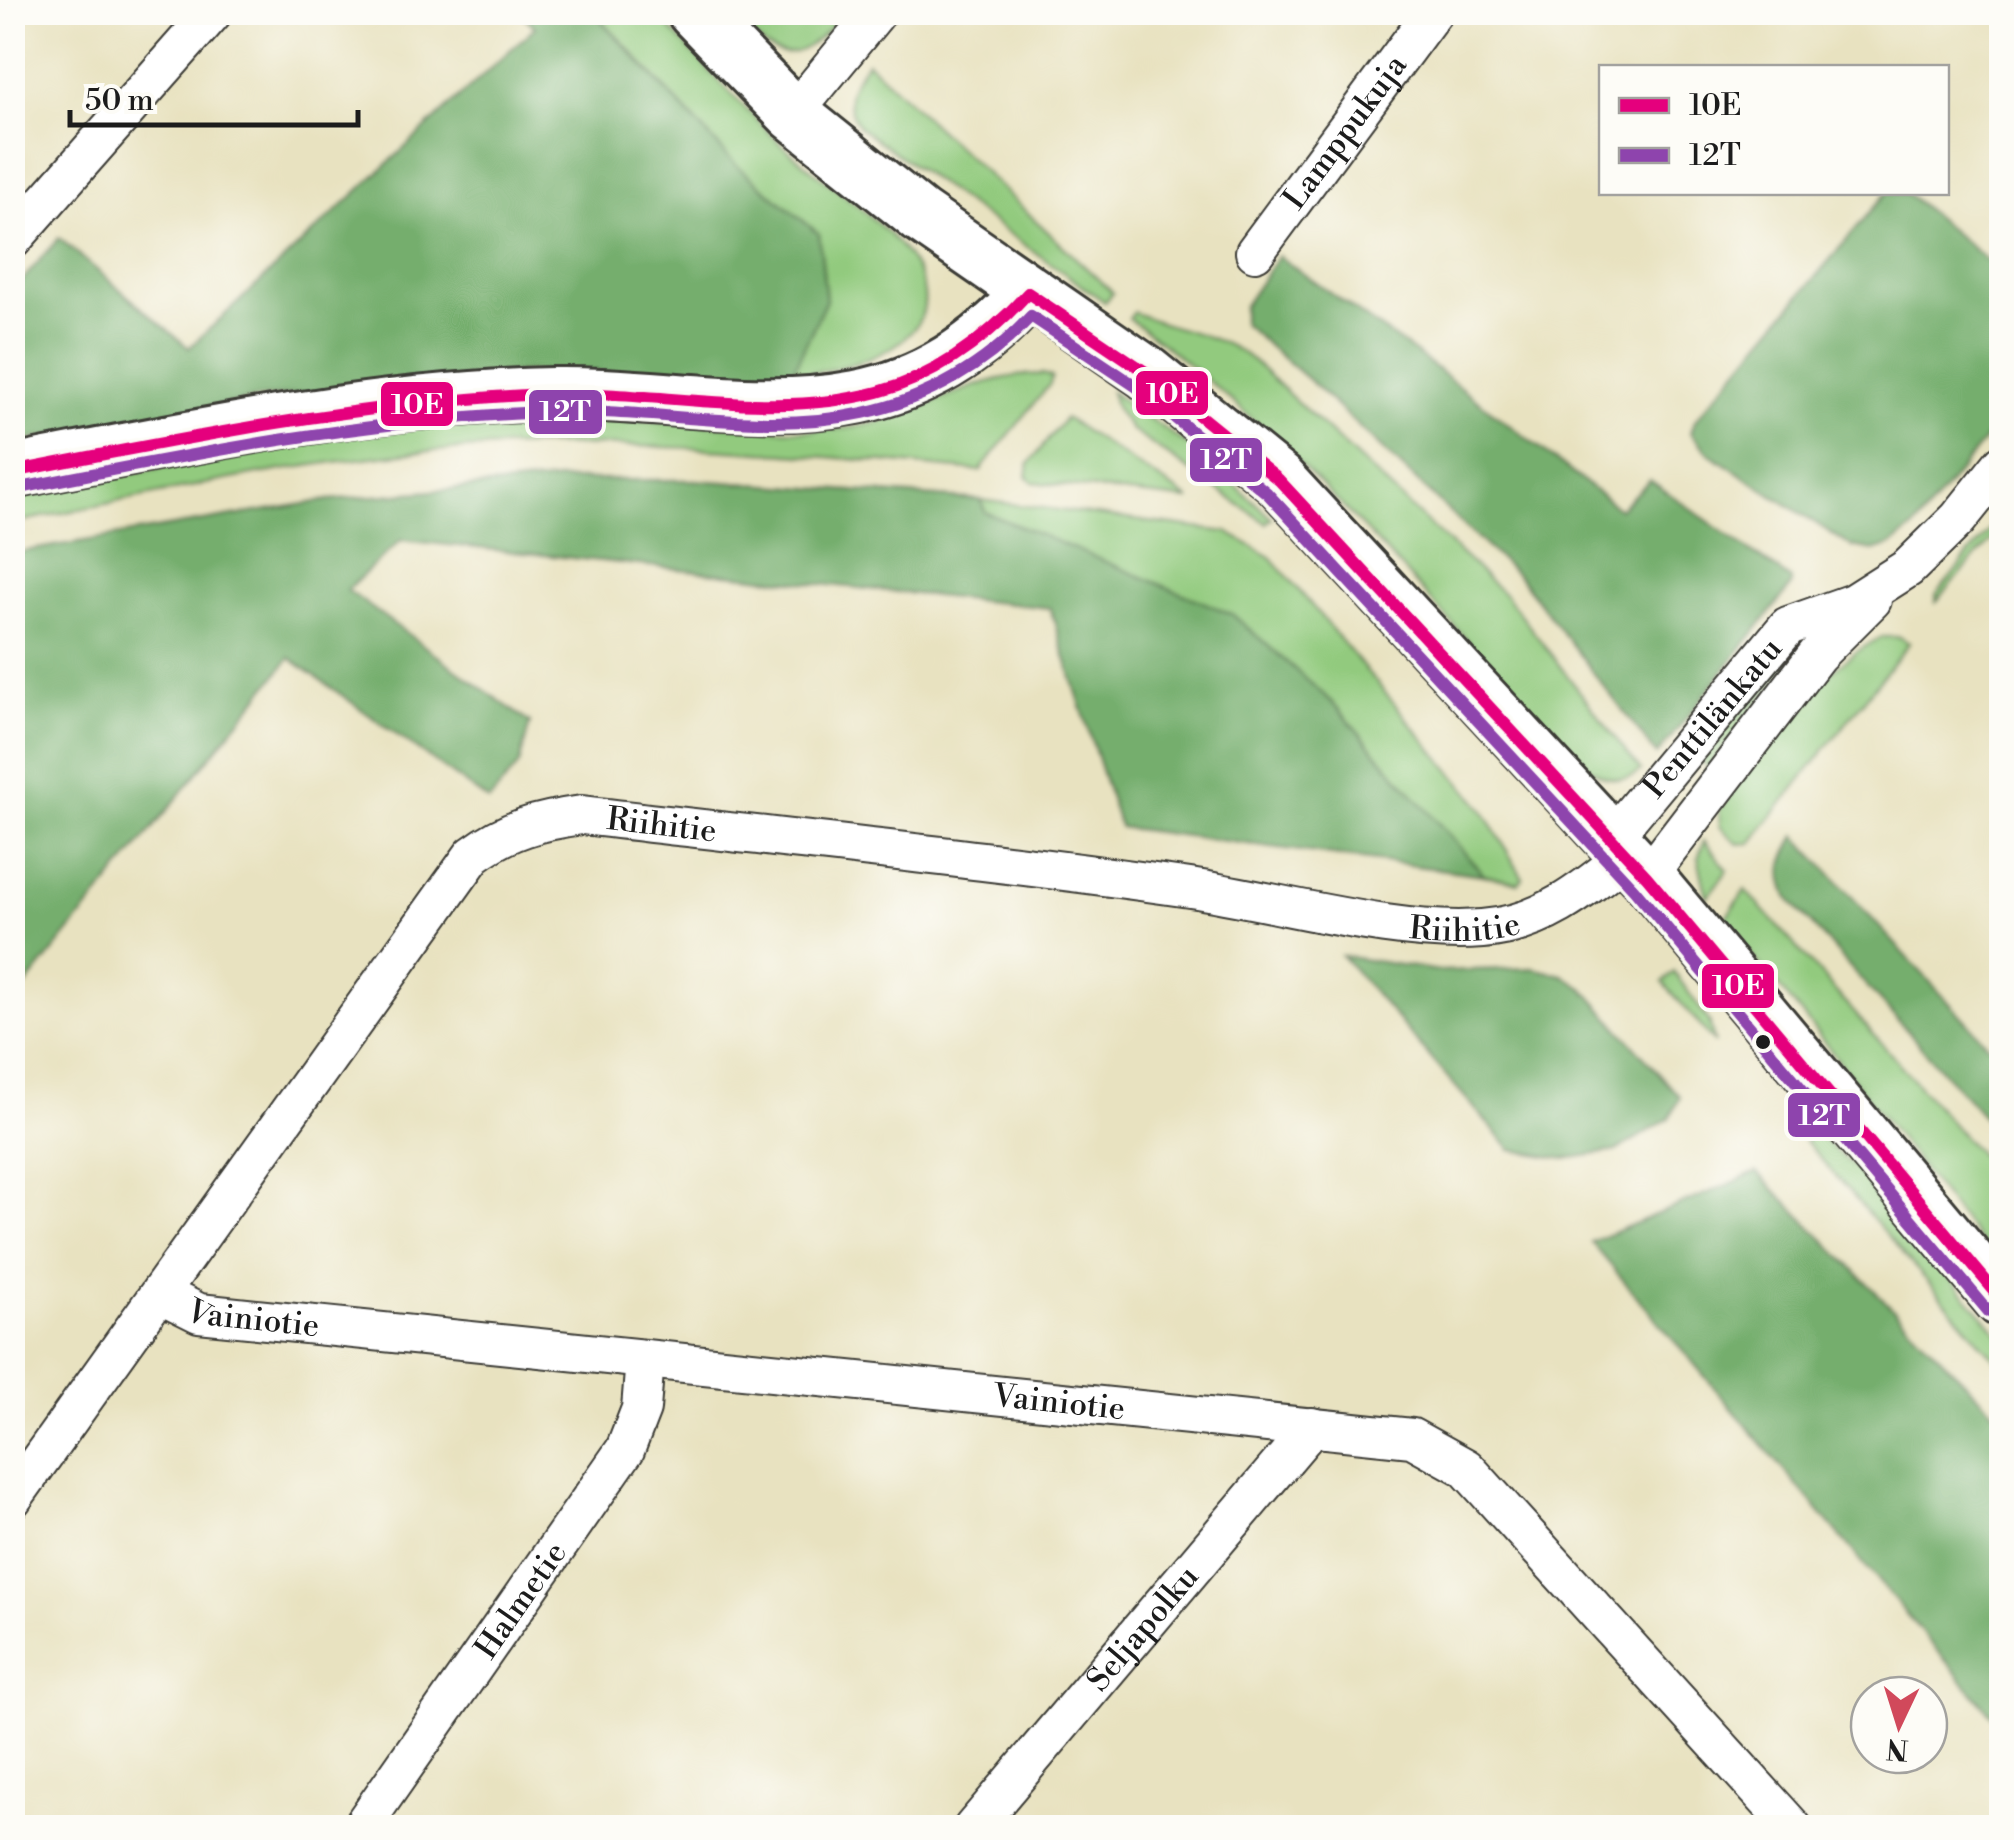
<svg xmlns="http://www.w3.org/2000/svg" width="2014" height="1840" font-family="'Libre Bodoni',serif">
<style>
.green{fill:#92ca7e;stroke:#57734d;stroke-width:2.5}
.forest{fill:#75ae6d;stroke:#486544;stroke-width:2.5}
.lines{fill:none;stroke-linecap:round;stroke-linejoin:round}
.street-casing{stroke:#3b3a35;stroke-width:42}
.secondary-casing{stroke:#3b3a35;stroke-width:58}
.street{stroke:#fff;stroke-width:38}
.secondary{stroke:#fff;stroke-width:52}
.bus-1-casing{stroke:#fdfcf7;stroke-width:20}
.bus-2-casing{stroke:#fdfcf7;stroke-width:20}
.bus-1{stroke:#e5007d;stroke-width:12}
.bus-2{stroke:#8e44ad;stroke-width:12}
.bus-dot{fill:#1c1c1c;stroke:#fdfcf7;stroke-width:4}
.labels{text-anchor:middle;stroke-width:8;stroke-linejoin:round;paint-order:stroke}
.street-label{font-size:32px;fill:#1c1c1c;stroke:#fdfcf7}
.line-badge{stroke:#fdfcf7;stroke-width:4}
.badge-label{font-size:28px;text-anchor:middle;font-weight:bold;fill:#fff}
</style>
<rect width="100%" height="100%" fill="#fdfcf7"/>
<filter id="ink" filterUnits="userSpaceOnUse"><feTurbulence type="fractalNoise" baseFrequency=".01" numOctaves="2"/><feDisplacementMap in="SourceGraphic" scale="20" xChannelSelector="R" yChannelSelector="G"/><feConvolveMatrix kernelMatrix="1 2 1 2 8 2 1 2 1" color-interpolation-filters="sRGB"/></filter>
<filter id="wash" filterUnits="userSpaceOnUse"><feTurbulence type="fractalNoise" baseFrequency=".0048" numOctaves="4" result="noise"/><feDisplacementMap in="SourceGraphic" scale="40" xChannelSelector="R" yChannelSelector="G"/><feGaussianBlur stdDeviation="2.25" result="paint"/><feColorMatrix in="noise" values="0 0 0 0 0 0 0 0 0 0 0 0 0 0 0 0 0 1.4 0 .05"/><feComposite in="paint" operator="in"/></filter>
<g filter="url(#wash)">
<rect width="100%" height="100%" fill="#e8e2c0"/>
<g class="green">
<path d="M596,13h59c38,40 76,82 116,121 39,39 91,69 127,110 78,89 -34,126 -107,131l35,-75 -7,-66 -83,-69z"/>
<path d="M731,13h91l12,12c-48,47 -63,31 -103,-12z"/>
<path d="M867,62l246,231 -8,9 -246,-175c-18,-27 -10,-41 8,-65z"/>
<path d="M1134,312c39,19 83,20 118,48l254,236 135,175c-27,20 -52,-2 -72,-20 -140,-149 -272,-312 -440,-432z"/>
<path d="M1043,374l9,3 -2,7 -70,87c-177,-17 -355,-34 -532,-21 -148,10 -291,44 -435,73v-27c160,-29 323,-69 486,-76 63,-2 127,-2 190,3 52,3 107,11 159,5 72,-9 120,-54 195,-54z"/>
<path d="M1111,392l90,62 71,64 -6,5 -135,-93 -15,-21z"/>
<path d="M1065,418l124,81v1l-156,-18 -6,-6 2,-12z"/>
<path d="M981,500l246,32 44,25 211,251 41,70 -4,5 -35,-8 -152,-173 -347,-190z"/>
<path d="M2001,516v13l-65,73v-7z"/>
<path d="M1882,637h18l9,6 -158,200 -13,1 -18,-17 -1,-17c46,-61 92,-138 163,-173z"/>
<path d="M1796,644l5,4 -93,120 -10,-9z"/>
<path d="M1704,841l24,29 -21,27 -9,-39z"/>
<path d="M1746,890l255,289v87c-97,-114 -177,-234 -279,-344z"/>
<path d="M1674,972l35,49 6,22 -52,-61z"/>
<path d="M1813,1131l39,34 149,171v30l-196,-225z"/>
</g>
<g class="forest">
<path d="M521,13h73l142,152 83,69 7,66 -35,75 -263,-3 -266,26 -249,45v-152l46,-53 130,110 346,-321z"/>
<path d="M1886,193h20l95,79v147l-88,110 -21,16 -18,6 -22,-4 -142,-93 -19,-21 4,-13z"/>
<path d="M1278,256l143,101 198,152 31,-29 141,100v6l-134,169 -136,-176 -210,-197 -68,-58v-17z"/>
<path d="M557,480h139l285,20 4,12 247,102 100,88 152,173 -365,-48 -69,-219 -649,-68 -54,50 183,133 -11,42 -30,36 -199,-143 -277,344v-449l315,-53z"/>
<path d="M1796,836l193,210 12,-1v91l-212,-237c-12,-27 -7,-39 7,-63z"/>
<path d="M1342,956l98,15 93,-3 30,7 21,14 96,108 -10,21 -54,33 -51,8 -54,-9z"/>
<path d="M1757,1172l244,246v308l-410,-484z"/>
</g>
</g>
<g filter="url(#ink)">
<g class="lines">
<g class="street-casing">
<g id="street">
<path d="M793,114l84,-102"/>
<path d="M12,240l201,-228"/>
<path id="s1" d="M1255,252l178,-240"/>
<path id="s2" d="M1611,839l177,-213 65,-23 55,-35 50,-49 44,-55"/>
<path d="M1647,877l170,-222 55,-55"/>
<path id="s3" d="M163,1295l36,18 1213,125 54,30 327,360"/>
<path id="s4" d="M12,1499l461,-644c35,-26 66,-34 109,-40 202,24 406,44 608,73 87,13 207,48 292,41 59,-4 101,-38 145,-74"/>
<path id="s5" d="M361,1828l264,-378 16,-41 4,-50"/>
<path id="s6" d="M973,1828l339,-401"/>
</g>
</g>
<g class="secondary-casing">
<g id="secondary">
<path d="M694,12l99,102 127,102 227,157 132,107 368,397 355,424"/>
<path d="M12,472c179,-35 358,-74 541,-78 101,-2 203,22 303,3 70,-13 127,-52 172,-104"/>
</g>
</g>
<use href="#street" class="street"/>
<use href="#secondary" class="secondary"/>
<g class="bus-1-casing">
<path id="bus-1" d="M12,472c177,-35 353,-70 533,-78 111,-5 223,27 333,-2 60,-16 109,-54 150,-99l119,80 132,107 368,397 355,423"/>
</g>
<g class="bus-2-casing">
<path id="bus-2" d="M15,489c176,-35 352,-70 531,-77 106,-5 213,24 317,1 65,-14 123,-48 168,-97l106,71 130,106 367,396 355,423"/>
</g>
<use href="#bus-1" class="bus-1"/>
<use href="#bus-2" class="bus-2"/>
</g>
</g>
<circle class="bus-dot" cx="1763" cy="1042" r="9"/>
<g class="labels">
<g class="street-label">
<text dy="11" stroke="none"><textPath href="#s1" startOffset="150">Lamppukuja</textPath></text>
<text dy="11" stroke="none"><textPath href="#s2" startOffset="158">Penttilänkatu</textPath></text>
<text dy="11" stroke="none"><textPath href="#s4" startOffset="990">Riihitie</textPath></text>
<text dy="11" stroke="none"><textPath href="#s4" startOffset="1800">Riihitie</textPath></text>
<text dy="11" stroke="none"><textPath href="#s3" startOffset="95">Vainiotie</textPath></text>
<text dy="11" stroke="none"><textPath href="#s3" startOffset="905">Vainiotie</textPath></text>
<text dy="11" stroke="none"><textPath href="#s5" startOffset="278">Halmetie</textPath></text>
<text dy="11" stroke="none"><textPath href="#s6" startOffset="262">Seljapolku</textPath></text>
</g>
</g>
<g class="line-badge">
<rect x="1134" y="369" width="76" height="48" rx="10" fill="#e5007d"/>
<rect x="379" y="380" width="76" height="48" rx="10" fill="#e5007d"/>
<rect x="527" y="388" width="77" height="48" rx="10" fill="#8e44ad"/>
<rect x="1188" y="436" width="76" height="48" rx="10" fill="#8e44ad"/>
<rect x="1700" y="962" width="76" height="48" rx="10" fill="#e5007d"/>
<rect x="1786" y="1091" width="76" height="48" rx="10" fill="#8e44ad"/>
</g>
<g class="badge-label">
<text x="1172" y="403">10E</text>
<text x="417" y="414">10E</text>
<text x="565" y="421">12T</text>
<text x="1226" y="469">12T</text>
<text x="1738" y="995">10E</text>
<text x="1824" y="1125">12T</text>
</g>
<rect width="2014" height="1840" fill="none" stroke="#fdfcf7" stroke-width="50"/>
<rect x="1599" y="65" width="350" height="130" fill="#fdfcf7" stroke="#a3a29f" stroke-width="2.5"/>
<rect x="1619" y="98" width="50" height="15" fill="#e5007d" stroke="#a3a29f" stroke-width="2.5"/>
<text x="1689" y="115" font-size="30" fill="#1c1c1c">10E</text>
<rect x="1619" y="148" width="50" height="15" fill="#8e44ad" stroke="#a3a29f" stroke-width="2.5"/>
<text x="1689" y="165" font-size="30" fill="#1c1c1c">12T</text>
<g transform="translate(1899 1725) rotate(184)"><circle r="48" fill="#fdfcf7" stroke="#a3a29f" stroke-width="2.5"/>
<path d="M0-8L18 38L0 25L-18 38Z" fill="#d1495b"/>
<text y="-15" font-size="28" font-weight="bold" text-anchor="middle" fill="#1c1c1c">N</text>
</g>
<path d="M70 110v15h288v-15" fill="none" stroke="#1c1c1c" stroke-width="5"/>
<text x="85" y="110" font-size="30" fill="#1c1c1c" stroke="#fdfcf7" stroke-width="8" paint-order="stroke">50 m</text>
</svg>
